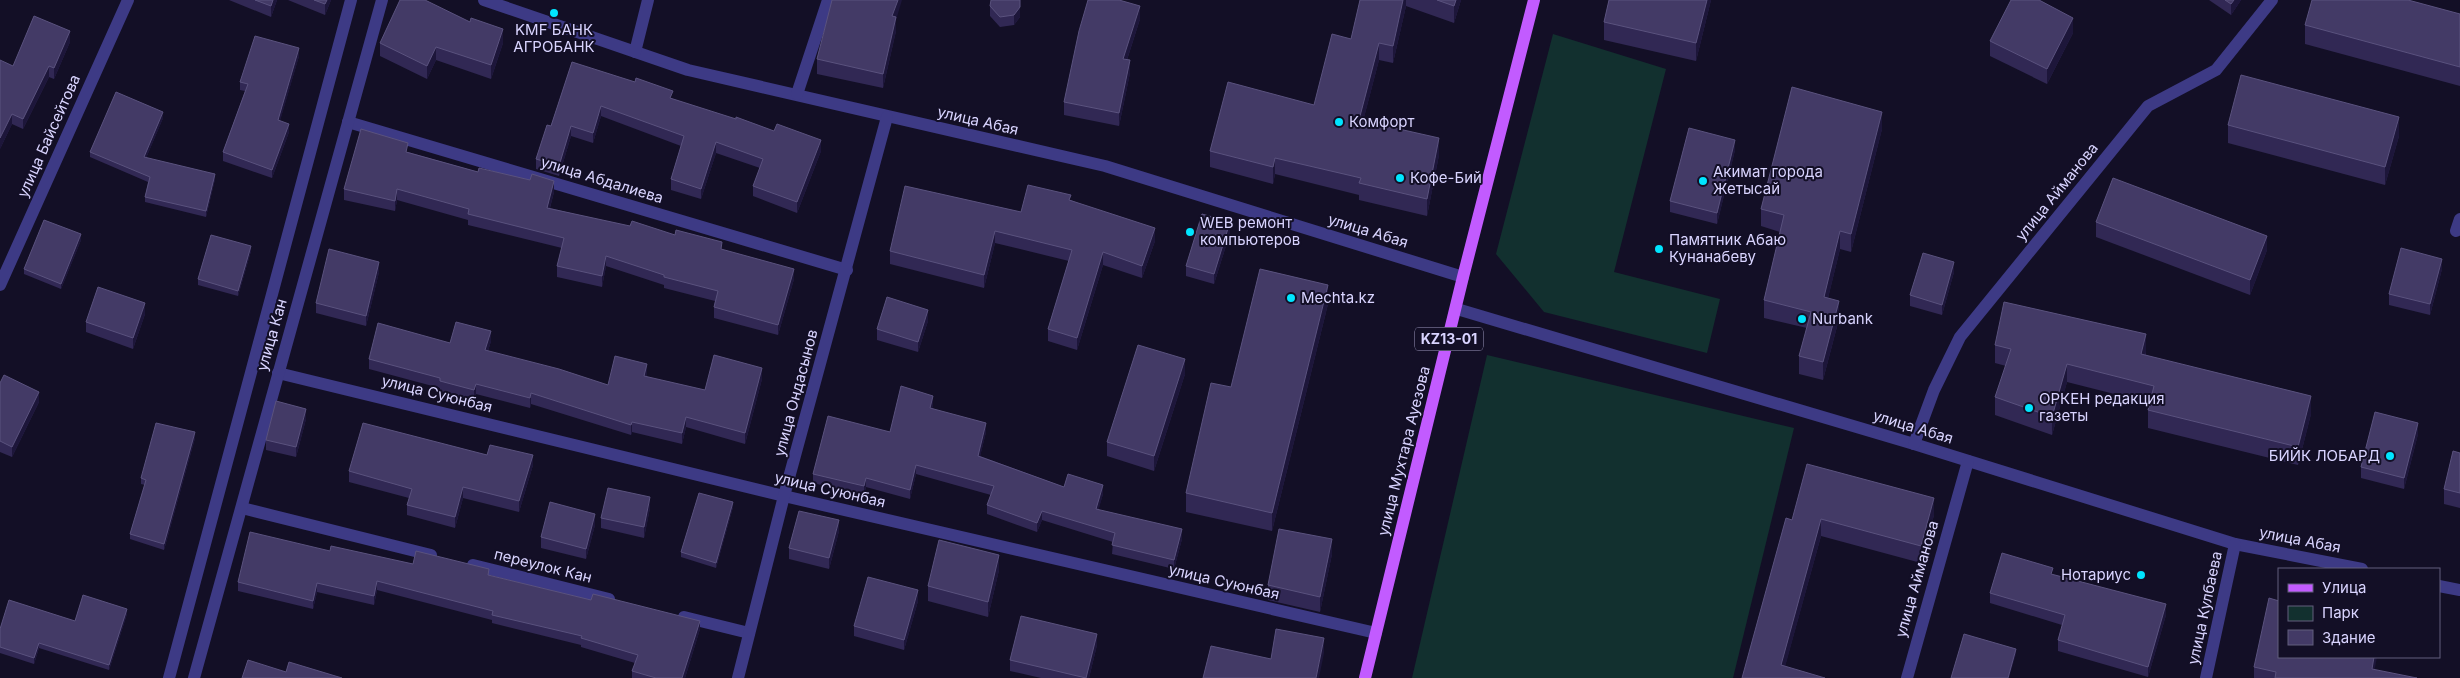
<svg xmlns="http://www.w3.org/2000/svg" width="2460" height="678" font-family="Inter,sans-serif">
<style>
.green{fill:#12302f}
.lines{fill:none;stroke-linecap:round;stroke-linejoin:round}
.street{stroke:#3d3a85;stroke-width:12}
.primary{stroke:#c25bff;stroke-width:12}
.wall{fill:#312854}
.shaded-wall{fill:#1d163a}
.building{fill:#433a66;stroke:#5a527e}
.poi-dot{fill:#00e5ff;stroke:#130f26;stroke-width:2}
.labels{text-anchor:middle;stroke-width:4;stroke-linejoin:round;paint-order:stroke}
.shield{fill:#130f26;stroke:#9e99be;stroke-width:1}
.shield-label{font-size:14px;font-weight:bold;fill:#d9d4ff}
.poi-label{font-size:15px;fill:#d9d4ff;stroke:#130f26;text-anchor:start}
.street-label{font-size:15px;fill:#d9d4ff;stroke:#130f26}
</style>
<rect width="100%" height="100%" fill="#130f26"/>
<g class="green">
<path d="M1553,34l113,35 -52,203 106,27 -13,54 -163,-41 -48,-58z"/>
<path d="M1487,355l307,73 -61,250h-321z"/>
</g>
<g class="lines">
<g class="street">
<path d="M484,0l204,70 417,96 358,111"/>
<path d="M635,52l13,-52"/>
<path d="M797,94l31,-94"/>
<path d="M348,122l499,148"/>
<path d="M2456,231l4,-12"/>
<path d="M0,285l128,-285"/>
<path d="M1457,309l457,135 321,100 127,25"/>
<path d="M278,373l506,123 592,137"/>
<path d="M1914,444l20,-54 26,-53 188,-231 68,-36 56,-70"/>
<path d="M242,508l189,47"/>
<path d="M473,565l136,34"/>
<path d="M2439,586l21,4"/>
<path d="M684,617l65,16"/>
<path d="M169,678l182,-678"/>
<path d="M194,678l188,-678"/>
<path d="M738,678l46,-182 103,-379"/>
<path d="M1907,678l61,-217"/>
<path d="M2206,678l29,-134"/>
</g>
<path class="primary" d="M1365,678l98,-401 71,-277"/>
</g>
<g class="wall">
<path d="M229,0h48l-6,17z"/>
<path d="M288,0h43l-6,15z"/>
<path d="M1360,0h101l-7,23 -48,-17 -13,57 -14,-3 -16,61 76,34 -12,61 -68,-16v-5l-84,-21 -2,10 -63,-17v-16l104,-46 37,-66z"/>
<path d="M1609,0h102l-15,61 -92,-21v-18z"/>
<path d="M2209,0h32l-10,15z"/>
<path d="M990,6l30,11 -6,8 -14,2 -10,-11z"/>
<path d="M2460,14v72l-155,-42v-19z"/>
<path d="M1140,19l-13,41 3,13 -11,53 -55,-11v-13z"/>
<path d="M896,20v11l-13,57 -66,-14v-15z"/>
<path d="M2073,33l-26,51 -57,-28v-15z"/>
<path d="M70,42l-16,37 -5,-2 -26,52 -11,-5 -12,25 13,-83z"/>
<path d="M380,43h123l-12,36 -55,-19 -9,19 -47,-23z"/>
<path d="M299,56l-19,64 9,12 -17,46 -49,-17v-9l22,-61 -5,-1v-8z"/>
<path d="M572,62l101,37 148,52 -24,62 -44,-17v-10l7,-18 -44,-15 -15,46 -30,-9v-11l10,-33 -80,-30 -8,27 -22,-7 -12,40 -23,-7v-10l15,-33z"/>
<path d="M163,118l-17,40 69,21 -9,38 -61,-15v-5l3,-15 -58,-25v-5z"/>
<path d="M2228,125l171,11 -14,49 -157,-42z"/>
<path d="M1882,129l-31,123 -11,-3 -12,49 11,21 -16,61 -24,-6v-18l8,-28 -43,-10v-18l16,-68 -19,-6v-17z"/>
<path d="M1735,150l-18,74 -47,-12v-11z"/>
<path d="M408,152l70,20 76,20 -4,16 172,42 72,29 -16,56 -64,-17v-11l1,-6 -51,-13v-3l-58,-19 -4,21 -45,-10v-11l5,-18 -94,-23v-5l-71,-20 -2,11 -51,-11v-11z"/>
<path d="M1071,200l84,41 -13,37 -39,-13 -26,85 -29,-9v-12l21,-68 -74,-18 -11,45 -94,-24v-13l131,-39z"/>
<path d="M2096,222l171,28 -17,45 -154,-58z"/>
<path d="M1230,233l-16,51 -28,-8v-10z"/>
<path d="M81,240l-20,49 -37,-15v-5z"/>
<path d="M251,251l-13,45 -40,-11v-6z"/>
<path d="M2442,269l-12,46 -41,-10v-11z"/>
<path d="M379,272l-13,54 -50,-13v-10z"/>
<path d="M1954,272l-12,43 -32,-9v-11z"/>
<path d="M1328,304l-56,227 -86,-19v-19z"/>
<path d="M145,314l-12,35 -47,-17v-10z"/>
<path d="M928,321l-10,31 -41,-12v-11z"/>
<path d="M491,341l-3,10 120,34 39,-11 -1,3 59,13 57,-11 -17,65 -59,-17 -4,17 -50,-12 -1,3 -100,-31 -1,4 -54,-14 -2,7 -34,-10v-3l-71,-19v-10l81,-16z"/>
<path d="M1995,345l151,7v3l165,59 -13,51 -150,-37v-18l2,-7 -83,-21 -15,53 -57,-20v-18l11,-31 -11,-3z"/>
<path d="M1185,374l-31,97 -47,-15v-14z"/>
<path d="M0,383l39,19 -27,55 -12,-5z"/>
<path d="M933,405l-1,3 54,24 -6,24 84,31 39,7 -5,16 84,29 -8,30 -62,-15 1,-12 -71,-22 -5,12 -50,-18v-9l4,-10 -75,-21 -6,25 -44,-12 -2,8 -51,-12v-9l77,-42z"/>
<path d="M306,419l-10,38 -30,-7v-10z"/>
<path d="M2418,434l-14,55 -43,-11v-11z"/>
<path d="M195,438l-31,112 -34,-11v-5l15,-49 -4,-1v-6z"/>
<path d="M2460,453v55l-16,-4v-15z"/>
<path d="M487,455l46,10 -14,47 -56,-14 -8,30 -48,-13v-10l2,-7 -60,-16v-11z"/>
<path d="M733,507l-17,61 -35,-11v-5z"/>
<path d="M650,508l-6,30 -43,-10v-10z"/>
<path d="M1934,515l-13,48 -100,-27 -36,130 -43,12 50,-158z"/>
<path d="M595,525l-9,34 -45,-11v-11z"/>
<path d="M839,531l-10,38 -40,-10v-11z"/>
<path d="M330,551l83,13 76,11 211,54 -15,49h-53v-7l3,-8 -54,-16v-2l-89,-22v-3l-115,-30 -3,15 -57,-13 -4,17 -75,-18v-9z"/>
<path d="M1332,554l-12,58 -52,-12v-15z"/>
<path d="M999,570l-11,47 -60,-16v-15z"/>
<path d="M2053,575l113,40 -18,62 -90,-26v-11l4,-15 -72,-22v-10z"/>
<path d="M918,601l-14,49 -50,-14v-10z"/>
<path d="M127,614l-18,56 -70,-22 -5,16 -34,-11v-24l75,-8z"/>
<path d="M1097,645l-8,33h-48l-31,-7v-11z"/>
<path d="M2254,667l120,3 43,8h-163z"/>
</g>
<g class="shaded-wall">
<path d="M273,0h4l-6,17v-11z"/>
<path d="M327,0h4l-6,15v-11z"/>
<path d="M898,0h4l-6,20v11l-13,57v-14l9,-58z"/>
<path d="M1403,0h3v6l-13,57v-17z"/>
<path d="M1456,0h5l-7,23v-17z"/>
<path d="M1707,0h4l-15,61v-18z"/>
<path d="M2234,0h7l-10,15v-11z"/>
<path d="M1140,6v13l-17,53v-13z"/>
<path d="M1020,7v10l-6,8v-10z"/>
<path d="M2073,18v15l-26,51v-15z"/>
<path d="M503,29v14l-12,36v-14z"/>
<path d="M70,31v11l-16,37v-11z"/>
<path d="M1379,43v17l-20,77v-17z"/>
<path d="M436,47v13l-9,19v-13z"/>
<path d="M299,48v8l-21,72v-8z"/>
<path d="M1130,60v13l-11,53v-13z"/>
<path d="M49,66v11l-26,52v-10z"/>
<path d="M601,106v10l-8,27v-10z"/>
<path d="M163,112v6l-19,45v-6z"/>
<path d="M1882,112v17l-31,123v-18z"/>
<path d="M12,114v10l-12,25v-11z"/>
<path d="M2399,117v19l-14,49v-18z"/>
<path d="M289,124v8l-17,46v-8z"/>
<path d="M571,126v10l-12,40v-10z"/>
<path d="M1439,138v17l-12,61v-17z"/>
<path d="M821,140v11l-24,62v-11z"/>
<path d="M1735,140v10l-18,74v-11z"/>
<path d="M716,142v11l-15,46v-10z"/>
<path d="M1275,158v16l-2,10v-17z"/>
<path d="M215,174v5l-9,38v-6z"/>
<path d="M554,181v11l-7,26v-10z"/>
<path d="M397,189v11l-2,11v-10z"/>
<path d="M1230,222v11l-16,51v-10z"/>
<path d="M1155,228v13l-13,37v-12z"/>
<path d="M995,231v12l-11,45v-13z"/>
<path d="M1840,231v18l-16,66v-18z"/>
<path d="M81,234v6l-20,49v-5z"/>
<path d="M2267,236v14l-17,45v-15z"/>
<path d="M251,246v5l-13,45v-5z"/>
<path d="M1103,252v13l-26,85v-12z"/>
<path d="M606,256v10l-4,21v-11z"/>
<path d="M2442,259v10l-12,46v-11z"/>
<path d="M379,262v10l-13,54v-10z"/>
<path d="M1954,262v10l-12,43v-10z"/>
<path d="M794,269v10l-16,56v-10z"/>
<path d="M1328,285v19l-56,227v-18z"/>
<path d="M1839,301v18l-16,61v-18z"/>
<path d="M145,303v11l-12,35v-11z"/>
<path d="M928,310v11l-10,31v-10z"/>
<path d="M491,331v10l-6,20v-11z"/>
<path d="M2146,334v18l-5,20v-18z"/>
<path d="M1185,359v15l-31,97v-15z"/>
<path d="M647,364v10l-3,13v-11z"/>
<path d="M2067,364v18l-15,53v-18z"/>
<path d="M762,368v11l-17,65v-11z"/>
<path d="M476,384v10l-2,7v-11z"/>
<path d="M39,392v10l-27,55v-10z"/>
<path d="M531,393v11l-1,4v-10z"/>
<path d="M933,396v9l-3,12v-9z"/>
<path d="M2311,396v18l-13,51v-18z"/>
<path d="M306,409v10l-10,38v-10z"/>
<path d="M686,417v10l-4,17v-11z"/>
<path d="M632,422v10l-1,3v-10z"/>
<path d="M986,423v9l-8,33v-9z"/>
<path d="M2418,423v11l-14,55v-11z"/>
<path d="M195,432v6l-31,112v-6z"/>
<path d="M533,455v10l-14,47v-11z"/>
<path d="M916,465v9l-6,25v-9z"/>
<path d="M866,478v9l-2,8v-9z"/>
<path d="M1103,485v9l-7,25v-10z"/>
<path d="M463,487v11l-8,30v-11z"/>
<path d="M650,497v11l-6,30v-11z"/>
<path d="M1934,498v17l-13,48v-17z"/>
<path d="M733,502v5l-17,61v-5z"/>
<path d="M1042,511v9l-5,12v-9z"/>
<path d="M595,514v11l-9,34v-10z"/>
<path d="M1821,519v17l-39,142 -1,-13z"/>
<path d="M839,520v11l-10,38v-11z"/>
<path d="M1182,529v10l-8,30v-9z"/>
<path d="M1332,539v15l-12,58v-15z"/>
<path d="M999,555v15l-11,47v-15z"/>
<path d="M377,581v9l-3,15v-9z"/>
<path d="M317,583v9l-4,17v-8z"/>
<path d="M918,590v11l-14,49v-10z"/>
<path d="M2166,604v11l-18,62v-10z"/>
<path d="M127,609v5l-18,56v-5z"/>
<path d="M700,621v8l-15,49h-3z"/>
<path d="M1097,634v11l-8,33h-3z"/>
<path d="M1324,638v15l-5,25h-3z"/>
<path d="M39,643v5l-5,16v-6z"/>
<path d="M2016,649v5l-7,24h-1z"/>
<path d="M2374,657h3l-4,21 -1,-9z"/>
</g>
<g class="building">
<path d="M255,0h18l-2,6z"/>
<path d="M314,0h13l-2,4z"/>
<path d="M400,0h25l45,22 1,-4 32,11 -12,36 -55,-18 -9,19 -47,-23z"/>
<path d="M832,0h66l-6,16 4,1 -13,57 -66,-15z"/>
<path d="M991,0h29v7l-6,8 -14,2 -10,-11z"/>
<path d="M1088,0h31l21,6 -17,53 7,1 -11,53 -55,-11 15,-71z"/>
<path d="M1360,0h43l-10,46 -14,-3 -20,77 80,18 -12,61 -68,-16 2,-5 -86,-20 -2,9 -63,-16 18,-69 86,23 18,-71 19,5z"/>
<path d="M1437,0h19l-2,6z"/>
<path d="M1609,0h98l-11,43 -92,-21z"/>
<path d="M2011,0h28l34,18 -26,51 -57,-28z"/>
<path d="M2225,0h9l-3,4z"/>
<path d="M2312,0h96l52,14v53l-155,-42z"/>
<path d="M34,16l36,15 -16,37 -5,-2 -26,53 -11,-5 -12,24v-78l13,6z"/>
<path d="M255,36l44,12 -21,72 11,4 -17,46 -49,-18 25,-68 -8,-2z"/>
<path d="M572,62l63,20 1,-4 37,13 -3,7 66,21v-2l38,14 3,-7 44,16 -24,62 -44,-16 10,-27 -47,-17 -15,47 -30,-10 13,-43 -83,-30 -8,27 -22,-7 -12,40 -23,-7 11,-34 4,1z"/>
<path d="M2241,75l158,42 -14,50 -157,-42z"/>
<path d="M1792,87l90,25 -31,122 -11,-3 -16,66 15,4 -16,61 -24,-6 12,-44 -47,-12 20,-85 -23,-6z"/>
<path d="M116,92l47,20 -19,45 71,17 -9,37 -61,-14 5,-20 -60,-25z"/>
<path d="M1689,128l46,12 -18,73 -47,-12z"/>
<path d="M361,129l47,14 -2,9 72,20 1,-4 51,12 2,-6 22,7 -7,27 83,18 2,-5 43,14 1,-5 46,12 -1,7 73,20 -16,56 -64,-18 4,-16 -54,-14v-2l-58,-19 -4,20 -45,-10 7,-28 -96,-24 1,-5 -72,-20 -2,12 -51,-12z"/>
<path d="M2113,178l154,58 -17,44 -154,-58z"/>
<path d="M1028,185l43,10 -2,5 86,28 -13,38 -39,-14 -26,86 -29,-9 24,-79 -77,-19 -11,44 -94,-24 15,-65 116,26z"/>
<path d="M1202,214l28,8 -16,52 -28,-8z"/>
<path d="M44,220l37,14 -20,50 -37,-15z"/>
<path d="M211,235l40,11 -13,45 -40,-12z"/>
<path d="M2401,248l41,11 -12,45 -41,-10z"/>
<path d="M329,249l50,13 -13,54 -50,-13z"/>
<path d="M1923,253l31,9 -12,43 -32,-10z"/>
<path d="M1260,269l68,16 -56,228 -86,-20 25,-110 20,4z"/>
<path d="M98,287l47,16 -12,35 -47,-16z"/>
<path d="M887,297l41,13 -10,32 -41,-13z"/>
<path d="M2004,302l142,32 -5,20 170,42 -13,51 -150,-37 6,-24 -87,-22 -15,53 -57,-20 16,-48 -16,-4z"/>
<path d="M456,322l35,9 -6,19 74,19 49,16 7,-29 32,8 -3,12 61,14 9,-35 48,13 -17,65 -59,-16 -4,16 -50,-11 -1,3 -100,-32 -1,5 -54,-14 -2,6 -34,-9v-3l-71,-19 9,-36 72,20z"/>
<path d="M1138,345l47,14 -31,97 -47,-14z"/>
<path d="M4,375l35,17 -27,55 -12,-6v-58z"/>
<path d="M901,386l32,10 -3,12 56,15 -8,33 86,31 4,-13 35,11 -7,24 86,20 -8,31 -62,-15 3,-12 -73,-22 -5,12 -50,-18 7,-19 -78,-21 -6,25 -44,-12 -2,8 -51,-12 15,-58 62,16z"/>
<path d="M276,401l30,8 -10,38 -30,-7z"/>
<path d="M2375,412l43,11 -14,55 -43,-11z"/>
<path d="M156,423l39,9 -31,112 -34,-10 16,-54 -5,-2z"/>
<path d="M363,423l124,32 3,-10 43,10 -14,46 -56,-14 -8,30 -48,-12 5,-16 -63,-18z"/>
<path d="M2453,451l7,2v40l-16,-4z"/>
<path d="M1807,464l127,34 -13,48 -100,-27 -40,146 44,13h-83l44,-160 6,2z"/>
<path d="M608,488l42,9 -6,30 -43,-9z"/>
<path d="M699,493l34,9 -17,61 -35,-11z"/>
<path d="M550,502l45,12 -9,35 -45,-12z"/>
<path d="M799,511l40,9 -10,38 -40,-10z"/>
<path d="M1279,529l53,10 -12,58 -52,-12z"/>
<path d="M250,532l80,19 1,-5 82,18 3,-13 73,18 -1,6 103,25 2,-6 107,27 -18,57h-26l-24,-7 6,-16 -57,-17 1,-2 -90,-21 1,-4 -116,-30 -3,15 -57,-13 -4,18 -75,-19z"/>
<path d="M939,540l60,15 -11,47 -60,-16z"/>
<path d="M2002,553l51,15 -2,6 115,30 -18,63 -90,-27 7,-25 -75,-22z"/>
<path d="M868,577l50,13 -14,50 -50,-14z"/>
<path d="M83,595l44,14 -18,56 -70,-22 -5,15 -34,-11v-18l9,-29 66,21z"/>
<path d="M2269,598l10,3v56h95l-2,12 45,9h-142l1,-6 -22,-5z"/>
<path d="M1021,616l76,18 -11,44 -76,-18z"/>
<path d="M1276,629l48,9 -8,40h-113l8,-32 60,13z"/>
<path d="M1964,634l52,15 -8,29h-57z"/>
<path d="M248,660l38,12 3,-10 53,16h-100z"/>
</g>
<g class="poi-dot">
<circle cx="554" cy="13" r="5"/>
<circle cx="1339" cy="122" r="5"/>
<circle cx="1400" cy="178" r="5"/>
<circle cx="1703" cy="181" r="5"/>
<circle cx="1190" cy="232" r="5"/>
<circle cx="1659" cy="249" r="5"/>
<circle cx="1291" cy="298" r="5"/>
<circle cx="1802" cy="319" r="5"/>
<circle cx="2029" cy="408" r="5"/>
<circle cx="2390" cy="456" r="5"/>
<circle cx="2141" cy="575" r="5"/>
</g>
<g class="labels">
<rect class="shield" x="1415" y="327.5" width="68" height="23" rx="4"/>
<g class="shield-label">
<text x="1449" y="344">KZ13-01</text>
</g>
<g class="poi-label">
<text x="554" y="35" text-anchor="middle">KMF БАНК<tspan x="554" dy="17">АГРОБАНК</tspan></text>
<text x="1349" y="127">Комфорт</text>
<text x="1713" y="177">Акимат города<tspan x="1713" dy="17">Жетысай</tspan></text>
<text x="1410" y="183">Кофе-Бий</text>
<text x="1200" y="228">WEB ремонт<tspan x="1200" dy="17">компьютеров</tspan></text>
<text x="1669" y="245">Памятник Абаю<tspan x="1669" dy="17">Кунанабеву</tspan></text>
<text x="1301" y="303">Mechta.kz</text>
<text x="1812" y="324">Nurbank</text>
<text x="2039" y="404">ОРКЕН редакция<tspan x="2039" dy="17">газеты</tspan></text>
<text x="2380" y="461" text-anchor="end">БИЙК ЛОБАРД</text>
<text x="2131" y="580" text-anchor="end">Нотариус</text>
</g>
<g class="street-label">
<text transform="translate(978 121) rotate(13)" y="5">улица Абая</text>
<text transform="translate(49 136) rotate(-66)" y="5">улица Байсейтова</text>
<text transform="translate(602 180) rotate(17)" y="5">улица Абдалиева</text>
<text transform="translate(2057 192) rotate(-51)" y="5">улица Айманова</text>
<text transform="translate(1368 231) rotate(17)" y="5">улица Абая</text>
<text transform="translate(272 335) rotate(-74)" y="5">улица Кан</text>
<text transform="translate(796 393) rotate(-75)" y="5">улица Ондасынов</text>
<text transform="translate(437 394) rotate(14)" y="5">улица Суюнбая</text>
<text transform="translate(1913 427) rotate(17)" y="5">улица Абая</text>
<text transform="translate(1404 451) rotate(-76)" y="5">улица Мухтара Ауезова</text>
<text transform="translate(830 490) rotate(13)" y="5">улица Суюнбая</text>
<text transform="translate(2300 540) rotate(11)" y="5">улица Абая</text>
<text transform="translate(543 566) rotate(14)" y="5">переулок Кан</text>
<text transform="translate(1917 579) rotate(-74)" y="5">улица Айманова</text>
<text transform="translate(1224 582) rotate(13)" y="5">улица Суюнбая</text>
<text transform="translate(2205 608) rotate(-78)" y="5">улица Кулбаева</text>
</g>
</g>
<rect x="2278" y="568" width="162" height="90" fill="#130f26" stroke="#625e7d"/>
<rect x="2288" y="584" width="25" height="8" fill="#c25bff" stroke="#625e7d"/>
<text x="2322" y="593" font-size="15" fill="#d9d4ff">Улица</text>
<rect x="2288" y="606" width="25" height="15" fill="#12302f" stroke="#625e7d"/>
<text x="2322" y="618" font-size="15" fill="#d9d4ff">Парк</text>
<rect x="2288" y="630" width="25" height="15" fill="#433a66" stroke="#625e7d"/>
<text x="2322" y="643" font-size="15" fill="#d9d4ff">Здание</text>
</svg>
